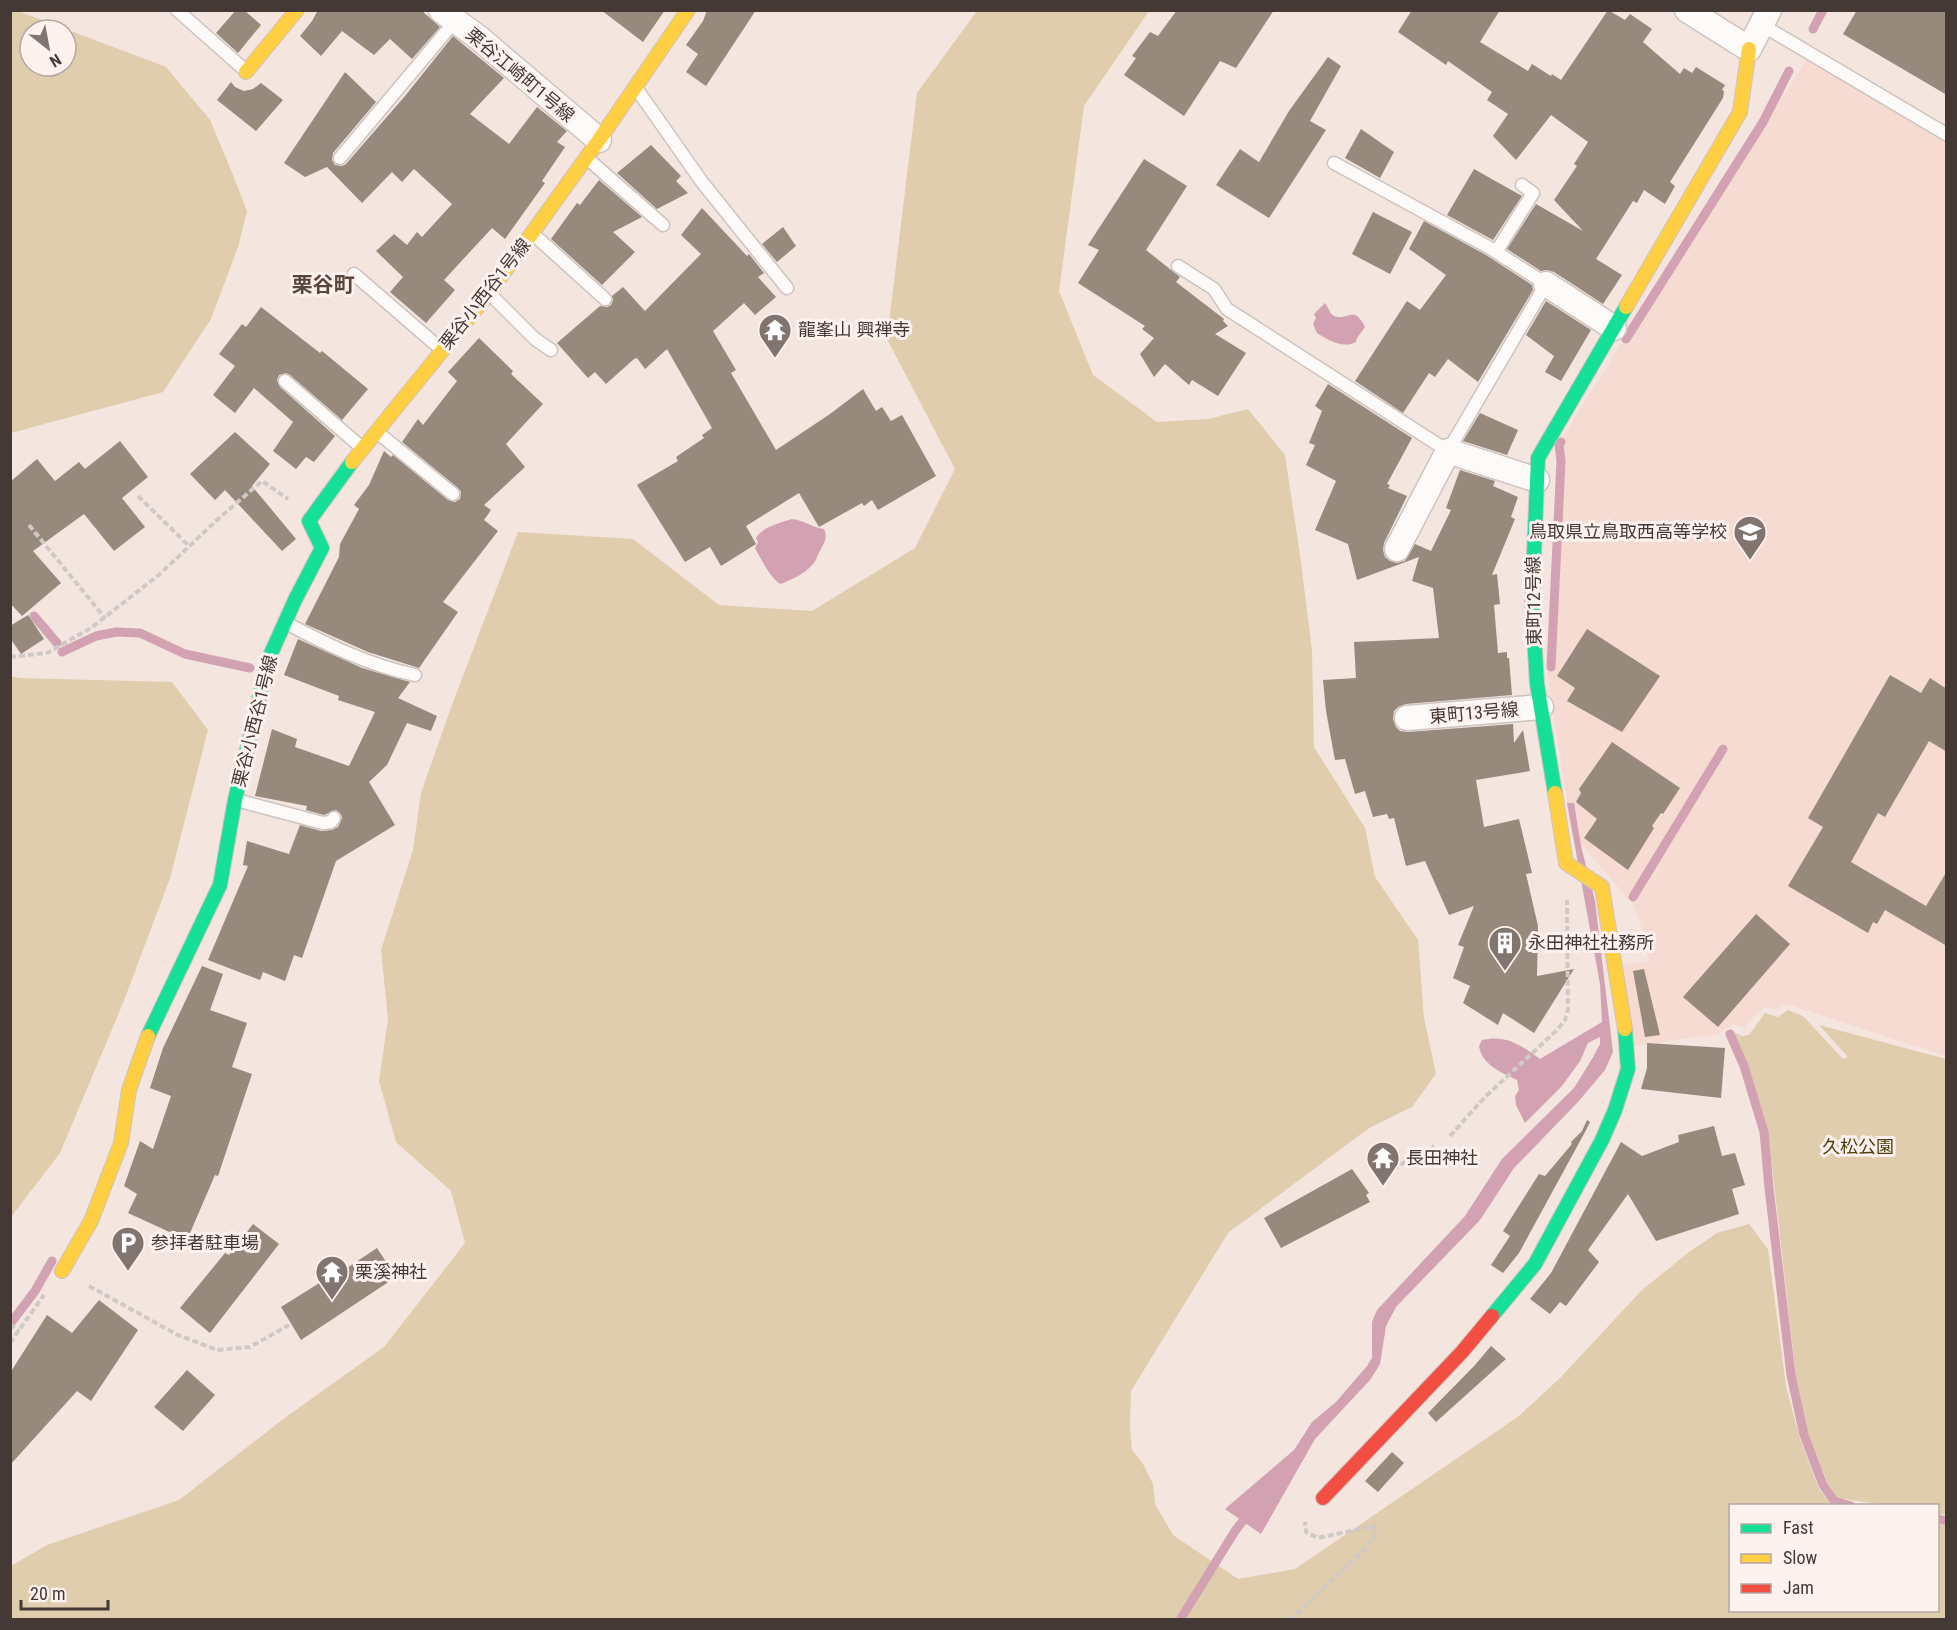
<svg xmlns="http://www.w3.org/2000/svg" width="1957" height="1630" font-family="'Roboto Condensed','Noto Sans JP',sans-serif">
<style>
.built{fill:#f5dbd1}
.green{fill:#dfcdad;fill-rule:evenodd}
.water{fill:#d2a1b2}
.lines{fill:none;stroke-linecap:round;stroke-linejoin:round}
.stream{stroke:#d2a1b2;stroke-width:9}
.building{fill:#98897d}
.lane-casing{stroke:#cec3be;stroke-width:15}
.street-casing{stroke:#cec3be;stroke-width:27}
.fast-casing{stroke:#cec3be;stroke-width:16}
.slow-casing{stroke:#cec3be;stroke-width:16}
.jam-casing{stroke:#cec3be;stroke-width:16}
.path{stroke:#cfc9c7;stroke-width:4;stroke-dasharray:6 3;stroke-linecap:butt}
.lane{stroke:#fdfbfa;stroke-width:12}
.street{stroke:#fdfbfa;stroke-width:24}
.fast{stroke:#16e098;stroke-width:14}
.slow{stroke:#ffcf43;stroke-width:14}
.jam{stroke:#f24e42;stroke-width:14}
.labels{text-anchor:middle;stroke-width:6;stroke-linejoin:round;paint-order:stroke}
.street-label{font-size:18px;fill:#443935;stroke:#fdf2ee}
.poi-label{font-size:18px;fill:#443935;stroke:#fdf2ee;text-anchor:start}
.park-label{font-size:18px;fill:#4d3c0a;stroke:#fdf2ee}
.quarter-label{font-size:21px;font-weight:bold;fill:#5a453d;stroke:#fdf2ee}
</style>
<rect width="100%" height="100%" fill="#f4e5df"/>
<path class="built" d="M1807,59l139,82v915l-159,-52 -11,5 -11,-2 -8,5 -13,16 -11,-4 -15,10 -85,12 -13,-80 29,-5 -4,-24 -11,-31 -50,-59 -10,-2 -26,-168 10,-232 217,-349 8,2z"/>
<g class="green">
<path d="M18,11l148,56 44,53 23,55 14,36 -9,36 -27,72 -48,73 -152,41 -1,-422zM30,30h36v36h-36z"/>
<path d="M1149,11l-65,95 -25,185 34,84 64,47 51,-3 40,-10 37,46 15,100 12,96 2,96 51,81 10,49 43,63 6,78 12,56 -24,33 -43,21 -141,105 -97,158 -1,35 2,24 10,12 11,22 2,20 18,31 65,44 57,-10 224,-153 42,-39 81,-87 47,-38 28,-19 32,-9 19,25 18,137 14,53 19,50 12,16 -101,1v104h208v-86l8,2v93h-1935v-53l36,-21 132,-45 107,-83 98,-70 81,-104 -14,-52 -55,-49 -17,-61 9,-62 -7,-69 32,-100 8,-57 32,-91 65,-170 115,7 86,66 93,6 103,-63 40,-79 -68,-130 30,-246 60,-82z"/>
<path d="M11,676l8,2 153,4 36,48 -38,148 -47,125 -63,150 -49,64z"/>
<path d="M1788,1010l15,6 40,43 5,-2 -29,-32 127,34v456l-8,-1v-8l-53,-1 -48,-7 -9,-14 -20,-49 -12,-58 -28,-246 -19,-62 -16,-37 9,4 7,-1 16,-22 13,4z"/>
</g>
<g class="water">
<path d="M1325,303c3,4 5,11 9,13 14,6 19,-13 31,11l-8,11 -1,4c-13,7 -28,-2 -39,-9l-4,-9 3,-6 -2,-4z"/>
<path d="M792,519c11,1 22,9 32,10 4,10 0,13 -4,22 -3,4 -3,9 -7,13 -8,10 -22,16 -33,20 -9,-6 -20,-26 -25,-36l3,-6 -2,-4c6,-11 24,-15 36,-19z"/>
<path d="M1567,803h7l7,43 14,55 18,151 -8,18 -27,32 -64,66 -34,52 -84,87 -10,19 -6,38 -10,16 -55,59 -54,95 -36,-25 69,-59 18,-28 24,-20 31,-36 5,-8v-36l5,-12 88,-94 37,-57 72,-71 18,-29 8,-15v-7l-12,6 -8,18 -18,25 -37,37 -9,-18 -1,-9 4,-6 -2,-10c-16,-8 -35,-15 -38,-34l3,-6c24,-6 40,6 58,19l62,-37 -2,-38z"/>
</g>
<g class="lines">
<g class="stream">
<path d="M1813,29l10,-19"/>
<path d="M1626,339l137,-217 26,-51"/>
<path d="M34,616l23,27"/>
<path d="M62,652l34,-16 20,-4 24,1 45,21 65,14"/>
<path d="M1551,667l10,-206 -2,-17 2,-2"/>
<path d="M1633,897l90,-148"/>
<path d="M1730,1034l14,32 20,66 5,56 22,187 13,60 19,50 11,16 17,5"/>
<path d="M10,1324l25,-33 17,-30"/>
<path d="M1938,1519l8,2"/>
<path d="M1180,1620l55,-89 14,-18"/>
</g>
</g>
<g class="building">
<path d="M236,10h8l17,15 -23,28 -22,-20z"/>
<path d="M315,10h106l19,17 -28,32 -22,-20 -16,16 -32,-24 -21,25 -21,-20 12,-15 5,-9z"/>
<path d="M601,10h64l-22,32z"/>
<path d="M707,10h49l-50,76 -20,-14 12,-18 -12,-9 17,-24z"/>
<path d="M1177,10h97l-38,58 -16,-7 -36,55 -60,-41 12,-17 -4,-2 18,-24 8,4z"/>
<path d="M1412,10h88l-20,32 48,29 4,-7 19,12 1,-2 9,6 47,-70 17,10 5,-6 22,15 -9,13 37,32 4,-6 8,5 4,-6 29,18 -3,5 2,1 -1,7 -53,84 5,4 -10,18 -21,-14 -7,13 -4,-2 -37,58 26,16 -19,29 -49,-32 -7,-2 -6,1 -34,-22 29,-45 47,27 -29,-31 23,-34 -3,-2 14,-22 -37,-27 -35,45 -23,-24 15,-22 -21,-14 5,-8 -44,-31 -2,4 -48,-33z"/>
<path d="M1857,10h90v85l-104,-61z"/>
<path d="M453,36l51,42 -34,36 39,30 28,-37 30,24 -10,11 8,5 -23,34 3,2 -40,56 -13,-11 -48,52 11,10 -29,33 -36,-31 13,-15 -27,-26 18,-17 13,11 10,-13 5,5 30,-33 -38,-35 -12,13 -10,-10 -30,31 -35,-36 -22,10 -21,-14 61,-91 31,30 -43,51 -1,7 3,5 7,1 4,-2 59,-68z"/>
<path d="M1328,57l13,9 -31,55 16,9 -57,88 -53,-33 24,-36 19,13 30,-51z"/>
<path d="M231,82l4,5 9,4 9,-2 8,-6 22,17 -27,31 -39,-31z"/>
<path d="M1361,129l33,23 -14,26 -35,-20z"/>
<path d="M651,145l30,31 -5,5 12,12 -31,16 -40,-36z"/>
<path d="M1144,159l43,27 -41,64 34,27 -4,5 48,37 -1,2 5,5 -13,8 31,19 -28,43 -26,-16 -3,5 -24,-21 -11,13 -14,-23 14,-16 -12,-9 3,-3 -67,-43 21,-33 -11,-5z"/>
<path d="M1474,169l48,27 -29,44 -46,-25z"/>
<path d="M599,180l43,37 -29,15 22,20 -33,33 -51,-46 26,-36 3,2z"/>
<path d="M702,208l45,48 2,-2 15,19 -6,4 18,20 -21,18 -11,-12 -31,28 23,39 -5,3 45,77 54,-36 33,-25 13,22 6,-4 9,14 11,-6 34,61 -58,34 -6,-10 -8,6 -2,-3 -43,24 -20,-34 -53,33 10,18 -35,22 -11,-19 -25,15 -48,-77 41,-24 -2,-4 28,-19 -2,-3 10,-7 -45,-79 -22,20 -8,-11 -3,1 -28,25 -11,-12 -7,6 -31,-35 43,-37 7,1 4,-2 2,-5 -1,-4 11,-9 22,24 56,-57 -20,-19z"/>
<path d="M1373,212l39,20 -22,42 -38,-20z"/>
<path d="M1424,221l62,34 46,30 1,5 -55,92 -30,-23 -13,18 -6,-4 -26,40 -48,-32 52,-80 13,9 26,-35 -37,-26z"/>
<path d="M783,227l13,19 -19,16 -15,-18z"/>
<path d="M1546,301l45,29 -30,51 -16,-9 9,-16 -28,-21z"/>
<path d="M261,307l59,46 2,-2 46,38 -26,31 -52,-45 -4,-2 -7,2 -2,5 3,7 55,49 -21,26 -8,-5 -10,12 -23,-18 20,-29 -39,-34 -19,25 -22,-18 22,-29 -16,-12 23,-30 4,3z"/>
<path d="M479,338l34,33 -2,3 32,30 -37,40 19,23 -41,38 7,5 -7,10 14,11 -55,71 15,10 -39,56 -51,-16 -63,-28 34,-67 1,-13 19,-35 -5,-4 15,-20 15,-34 7,6 2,-2 55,45 7,2 5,-3 1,-7 -3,-4 -56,-46 16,-23 5,6 34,-44 -9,-9z"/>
<path d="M1328,384l84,54 -25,46 3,1 -2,3 19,8 -23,47 -1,7 2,7 5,4 7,2 8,-2 10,-17 16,7 20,-41 -5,-2 14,-38 35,11 -2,5 25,11 -7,20 4,2 -23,56 5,-1 3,30 -6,1 4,48 9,-1v6h2l3,37 -106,9 -8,3 -4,4 -1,8 3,8 4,4 8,1 105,-8 1,19 9,-13 7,41 -54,9 8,47 35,-8 13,54 -6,1 12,52 -1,50 37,-7 -40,64 -31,-20 -5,12 -35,-22 7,-17 -17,-8 11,-31 -6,-2 16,-39 -25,9 -24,-54 -19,5 -12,-48 -5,1 -2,-5 -14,3 -8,-26 -10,3 -10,-35 -10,1 -9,-49 -3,-31 33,-2 -2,-36 85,-4 -6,-50 -21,-7 7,-24 -62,23 -9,-36 -33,-14 21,-49 -30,-16 9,-20 -6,-2 13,-32 -7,-5z"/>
<path d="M1480,413l38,17 -11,25 -44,-14z"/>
<path d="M235,432l35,32 -18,22 44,53 -14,12 -57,-61 -10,10 -25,-26z"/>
<path d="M120,441l28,36 -26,21 23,29 -31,24 -30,-37 -51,37 28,32 -39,33 -12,-13v-121l27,-23 18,22 24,-19 6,7z"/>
<path d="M28,615l16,24 -23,15 -11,-16v-12z"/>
<path d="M1587,629l73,47 -38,56 -55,-31 8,-13 -18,-12z"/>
<path d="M298,639l64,29 48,14 -12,16 39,18 -6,15 -24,-8 -20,42 -18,17 26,43 -59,36 -34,97 -8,-3 -9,26 -22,-9 -3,8 -52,-20 40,-94 -5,-1 4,-24 42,13 11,-29 21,6 11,-1 6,-3 4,-9 -1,-4 -5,-4 -12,5 -18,-5 1,-4 -52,-10 17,-67 25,10 -2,8 54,19 26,-54 -37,-12 1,-4 -55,-21z"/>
<path d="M1890,675l31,18 9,-15 17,11v63l-18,-11 -44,76 -7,-4 -27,49 75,44 21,-35v75l-62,-36 -8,14 -4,-2 -5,11 -80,-47 35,-59 -15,-9z"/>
<path d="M1612,742l68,46 -17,26 -2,-1 -9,13 2,2 -26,42 -44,-32 13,-19 -21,-17 5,-9 -2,-4z"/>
<path d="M1756,914l34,30 -72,83 -35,-30z"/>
<path d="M202,966l21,8 -13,36 37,13 -15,44 20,7 -34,102 -3,-1 -28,65 -59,-27 9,-19 -13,-8 16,-45 13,8 18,-53 -21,-8 13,-40z"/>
<path d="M1644,969l16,66 -15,2 -12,-66z"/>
<path d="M1647,1043l78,5 -4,50 -80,-9 6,-21z"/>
<path d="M1587,1120l3,2 -5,10 -66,121 -16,20 -12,-8 19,-29 -7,-5 36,-57 6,2 27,-32 -1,-2 11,-11z"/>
<path d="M1714,1126l8,30 13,-3 10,32 -13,4 7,25 -83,27 -28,-47 -40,56 11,12 -33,44 -6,-4 -10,12 -20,-15 21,-26 70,-131 21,14 37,-14 -1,-7z"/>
<path d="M1352,1169l17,24 -3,2 4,7 -89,46 -17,-30z"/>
<path d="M253,1224l26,20 -69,89 -30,-25 45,-55 4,2z"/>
<path d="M377,1248l19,29 -95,63 -20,-33 40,-25 2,2z"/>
<path d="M99,1300l39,30 -47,71 -14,-10 -67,74v-92l37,-58 25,18z"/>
<path d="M1491,1346l15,13 -70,63 -8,-9 47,-48z"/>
<path d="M187,1370l28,25 -32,36 -29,-24z"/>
<path d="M1392,1452l12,11 -26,29 -13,-11z"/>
</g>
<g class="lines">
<g class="lane-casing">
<g id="lane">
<path d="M177,10l69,61"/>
<path d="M1762,25l184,109"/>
<path d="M636,88l66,94 85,106"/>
<path d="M340,158l115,-137"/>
<path d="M588,159l75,66"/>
<path d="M532,233l73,66"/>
<path d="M1496,252l37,-59 -11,-8"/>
<path d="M1178,266l36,23 13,20 221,142 98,-167 -56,-36 -156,-85"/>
<path d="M354,274l88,76"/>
<path d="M490,294l45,45 16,11"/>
<path d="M285,381l76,66"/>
<path d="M377,432l76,62"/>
<path d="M286,623c42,22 82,42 129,52"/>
<path d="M236,800l87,23 8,-1 3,-4"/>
</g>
</g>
<g class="street-casing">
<g id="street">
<path d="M441,10l38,28 120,102"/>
<path d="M1687,10l62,39 20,-39"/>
<path d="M1546,284l68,44"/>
<path d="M1397,549l51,-98 89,29"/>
<path d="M1407,718l134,-11"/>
</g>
</g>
<g class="fast-casing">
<g id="fast">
<path d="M1555,793l-18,-109 -5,-82 6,-144 88,-151"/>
<path d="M148,1036l72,-151 15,-85 33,-140 27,-60 27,-52 -13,-27 43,-59"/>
<path d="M1492,1316l43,-52 67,-124 13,-30 13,-41 -3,-40"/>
</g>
</g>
<g class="slow-casing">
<g id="slow">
<path d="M246,72l51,-62"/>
<path d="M1626,307l114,-195 9,-63"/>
<path d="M352,462l137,-169 110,-153 89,-130"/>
<path d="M1555,793l11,70 36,24 23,142"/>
<path d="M62,1271l29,-50 30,-78 8,-53 19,-54"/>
</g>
</g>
<g class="jam-casing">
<path id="jam" d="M1323,1498l139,-146 30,-36"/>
</g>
<g class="path">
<path d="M138,496l51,50"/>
<path d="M29,525l76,93"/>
<path d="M10,657l37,-4 44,-25 69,-54 58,-55 44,-38 26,18"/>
<path d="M1450,1136l35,-39 71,-66 9,-11 3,-10 -1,-110"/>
<path d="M1377,1178l57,-32"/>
<path d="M89,1286l87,48 41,16 33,-3 39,-22"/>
<path d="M10,1324l9,7"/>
<path d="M10,1343l34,-48"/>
<path d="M1290,1620l73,-69 12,-15 -1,-10 -56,12 -12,-6 -1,-10"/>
</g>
<use href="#lane" class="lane"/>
<use href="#street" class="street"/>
<use href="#fast" class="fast"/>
<use href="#slow" class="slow"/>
<use href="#jam" class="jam"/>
</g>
<defs>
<g id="temple-pin" transform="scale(1.725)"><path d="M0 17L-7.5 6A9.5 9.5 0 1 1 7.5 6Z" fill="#827570" stroke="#fdf2ee"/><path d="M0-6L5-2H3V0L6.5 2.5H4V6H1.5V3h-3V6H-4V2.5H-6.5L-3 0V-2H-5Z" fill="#fff"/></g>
<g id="school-pin" transform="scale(1.725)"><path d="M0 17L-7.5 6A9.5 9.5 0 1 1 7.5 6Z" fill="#827570" stroke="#fdf2ee"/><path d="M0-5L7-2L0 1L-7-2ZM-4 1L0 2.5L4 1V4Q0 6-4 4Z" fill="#fff"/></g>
<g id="building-pin" transform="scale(1.725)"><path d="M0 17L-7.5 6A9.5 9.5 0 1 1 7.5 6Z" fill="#827570" stroke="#fdf2ee"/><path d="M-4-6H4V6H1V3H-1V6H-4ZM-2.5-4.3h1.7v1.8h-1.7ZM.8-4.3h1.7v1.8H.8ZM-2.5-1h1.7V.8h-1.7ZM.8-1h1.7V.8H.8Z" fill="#fff"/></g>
<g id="parking-pin" transform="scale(1.725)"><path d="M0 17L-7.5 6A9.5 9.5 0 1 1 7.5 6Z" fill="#827570" stroke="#fdf2ee"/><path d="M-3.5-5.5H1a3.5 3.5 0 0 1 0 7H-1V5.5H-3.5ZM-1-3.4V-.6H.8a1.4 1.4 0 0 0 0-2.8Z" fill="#fff"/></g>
</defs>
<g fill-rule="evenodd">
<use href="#temple-pin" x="775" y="330"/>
<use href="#school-pin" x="1750" y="532"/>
<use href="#building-pin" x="1505" y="943"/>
<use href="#temple-pin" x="1383" y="1158"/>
<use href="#parking-pin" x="128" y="1243"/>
<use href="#temple-pin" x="332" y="1272"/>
</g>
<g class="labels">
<g class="street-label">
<text transform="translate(520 75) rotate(40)" y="6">栗谷江崎町1号線</text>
<text transform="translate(485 294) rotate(-52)" y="6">栗谷小西谷1号線</text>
<text transform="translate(1534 601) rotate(-91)" y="6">東町12号線</text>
<text transform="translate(1474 713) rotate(-5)" y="6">東町13号線</text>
<text transform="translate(255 721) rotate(-76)" y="6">栗谷小西谷1号線</text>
</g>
<g class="poi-label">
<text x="798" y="336">龍峯山 興禅寺</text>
<text x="1727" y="538" text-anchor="end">鳥取県立鳥取西高等学校</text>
<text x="1528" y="949">永田神社社務所</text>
<text x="1406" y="1164">長田神社</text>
<text x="151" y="1249">参拝者駐車場</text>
<text x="355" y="1278">栗溪神社</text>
</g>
<g class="park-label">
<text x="1858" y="1153">久松公園</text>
</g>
<g class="quarter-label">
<text x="323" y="292">栗谷町</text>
</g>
</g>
<rect width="1957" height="1630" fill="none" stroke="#443935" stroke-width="24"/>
<rect x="1729" y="1504" width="210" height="108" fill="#fdf2ee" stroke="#b3a8a4" stroke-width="1.5"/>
<rect x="1741" y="1524" width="30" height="9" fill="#16e098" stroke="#b3a8a4" stroke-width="1.5"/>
<text x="1783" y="1534" font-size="18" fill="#443935">Fast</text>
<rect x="1741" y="1554" width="30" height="9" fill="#ffcf43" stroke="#b3a8a4" stroke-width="1.5"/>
<text x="1783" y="1564" font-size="18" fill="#443935">Slow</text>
<rect x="1741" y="1584" width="30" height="9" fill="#f24e42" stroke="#b3a8a4" stroke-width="1.5"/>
<text x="1783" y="1594" font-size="18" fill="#443935">Jam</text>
<g transform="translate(48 48) rotate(149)"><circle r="28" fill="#fdf2ee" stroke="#b3a8a4" stroke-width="1.5"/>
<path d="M0-4.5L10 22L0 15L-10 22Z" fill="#827570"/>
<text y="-9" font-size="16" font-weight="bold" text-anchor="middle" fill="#443935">N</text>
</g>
<path d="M21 1600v9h87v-9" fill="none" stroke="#443935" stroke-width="3"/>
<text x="30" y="1600" font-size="18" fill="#443935" stroke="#fdf2ee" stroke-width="4.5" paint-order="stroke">20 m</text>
</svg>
